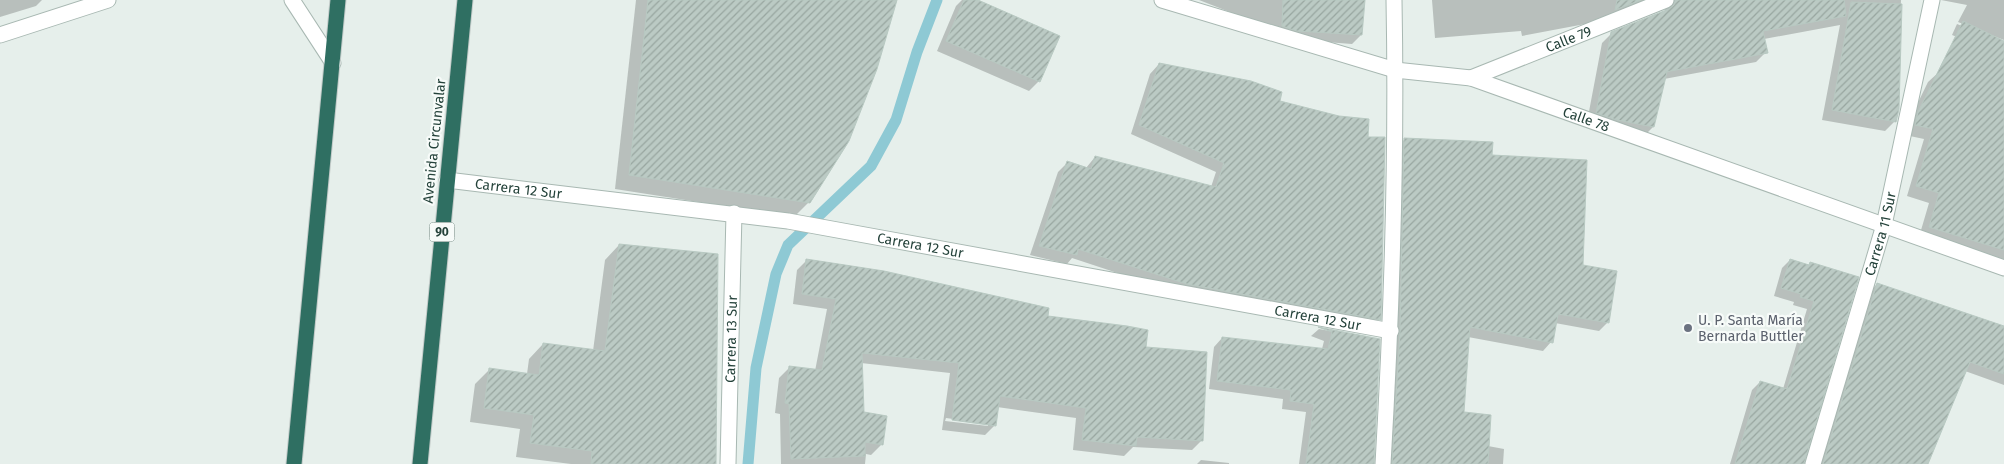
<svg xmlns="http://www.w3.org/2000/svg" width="2004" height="464" font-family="'Fira Sans',sans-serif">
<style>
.shadow{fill:#0003;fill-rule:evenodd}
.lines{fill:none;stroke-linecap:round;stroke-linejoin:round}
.stream{stroke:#8ec9d4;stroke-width:11}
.building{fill:url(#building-hatch);stroke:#b8c9c2}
.lane-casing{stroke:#a8b8b2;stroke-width:17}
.street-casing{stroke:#a8b8b2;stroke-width:17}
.highway-casing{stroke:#c2cac8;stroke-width:17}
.lane{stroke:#fff;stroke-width:15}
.street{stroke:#fff;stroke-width:15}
.highway{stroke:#2f6f62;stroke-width:15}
.worship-dot{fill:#6b7280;stroke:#f7fbf9;stroke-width:2}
.labels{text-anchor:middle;stroke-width:4.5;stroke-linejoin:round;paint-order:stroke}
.shield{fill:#f7fbf9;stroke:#637a73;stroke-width:1}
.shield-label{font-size:12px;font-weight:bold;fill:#24423a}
.street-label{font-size:14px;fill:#24423a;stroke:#f7fbf9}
.worship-label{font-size:14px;fill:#5b616d;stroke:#f7fbf9;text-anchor:start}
</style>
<defs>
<pattern id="building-hatch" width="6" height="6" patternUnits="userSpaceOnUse" patternTransform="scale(1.25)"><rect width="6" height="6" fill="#bbcac4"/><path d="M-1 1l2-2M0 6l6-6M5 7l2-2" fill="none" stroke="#98a6a0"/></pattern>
</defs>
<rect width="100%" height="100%" fill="#e6efeb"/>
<g class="shadow">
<path d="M0,0h42l-6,6 -36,11z"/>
<path d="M636,0h259l-86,202 -15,15 -179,-28z"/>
<path d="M962,0h13l64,81 -10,10 -92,-40 19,-45z"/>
<path d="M1199,0h165l-3,35 -9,9 -65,-5 -14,-10z"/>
<path d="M1432,0h469l-6,121 -10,10 -63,-11 18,-95 -76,14 2,13 -10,10 -92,17 -11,48 -10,10 -56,-15 15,-79 10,-10 54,-21 -4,-9 -61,18 -79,15 -1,-5 -86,7z"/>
<path d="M1941,0h63v40l-46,-18 9,-17z"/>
<path d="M1957,24l47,19v12l-52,-20z"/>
<path d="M1159,64l207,74 13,181 -9,9 -192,-35 -106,-35 -5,6 -37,-9 28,-83 9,-9 19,5 9,-11 116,30 5,-15 -85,-38 19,-60z"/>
<path d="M1939,72l65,29v162l-85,-26 10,-34 -22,-7 17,-57 -19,-4 3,-12 20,-41z"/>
<path d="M1404,140l87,16 91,110 26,56 -9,9 -44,-8 -4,19 -8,9 -75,-14 -6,77 26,32 16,3 -1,15h-118l11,-316z"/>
<path d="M619,245l95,219h-143l-55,-7 4,-28 -50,-7 5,-38 15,-15 37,5 2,-15 14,-15 50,7 12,-91z"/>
<path d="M807,260l240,58 98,30 57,92 -10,10 -59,-3 -9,9 -51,-6 3,-32 -79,-11 -2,18 -10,10 -43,-5 8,-57 -89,-10 1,50 19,32 -10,10 -5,-1 -1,10h-84l-1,-50 -5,-1 4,-35 10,-10 26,3 12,-62 -34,-5 4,-34zM946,418l42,6v2l-43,-5z"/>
<path d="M1790,260l67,18 -54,186h-73l22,-74 8,-8 23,7 24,-80 -14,-4 1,-3 -20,-6 8,-28z"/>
<path d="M1877,284l127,43v58l-39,-14 -48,93h-99l51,-172z"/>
<path d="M1319,329l60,11 -6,124h-74l7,-52 -24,-3 1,-10 -74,-10 5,-42 8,-9 100,11 2,-8 -13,-5z"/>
<path d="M1201,460l28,3v1h-32z"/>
</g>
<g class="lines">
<path class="stream" d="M748,464l8,-96 20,-94 12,-29 83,-79 25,-46 21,-68 20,-52"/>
</g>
<g class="building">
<path d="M648,0h249l-20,69 -28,72 -39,62 -181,-28z"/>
<path d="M964,0h14l82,36 -20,46 -94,-41z"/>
<path d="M1283,0h82l-3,35 -65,-4 -15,-5z"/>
<path d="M1617,0h24l-26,10z"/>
<path d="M1675,0h169l2,16 -83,15 5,22 -103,19h2l-13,55 -37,-7 -21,-7 15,-81 58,-23 5,-4z"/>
<path d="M1851,2l51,2 -3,105 -3,13 -64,-12z"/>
<path d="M1963,21l41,20v209l-75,-23 10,-34 -23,-7 17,-57 -18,-4 3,-13z"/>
<path d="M1159,63l92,18 31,11 -2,9 59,15 30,3 -1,18h17l-4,183 -194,-36 -109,-35 -1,6 -38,-9 28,-85 24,8 4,-13 121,31 8,-24 -85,-38z"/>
<path d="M1404,138l89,4 -1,13 95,5 -4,105 34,6 -8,52 -51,-9 -5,29 -83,-16 -6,85 27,3 -3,49h-96l8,-132z"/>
<path d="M619,244l99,10 -2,210h-125l1,-13 -62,-8 4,-28 -50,-7 5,-40 50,7 4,-32 62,8z"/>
<path d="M806,259l78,12 165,37 -1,8 79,10 21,4 -2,17 61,5 -4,89 -66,-4 -1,9 -54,-6 4,-32 -86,-12 -4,30 -44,-6 7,-57 -97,-10 2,59 23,4 -4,29 -18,-3v14l-74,3 -2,-55 -4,-1 4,-37 33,4 14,-71 -34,-5z"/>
<path d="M1790,259l19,6 1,-3 49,15 -55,187h-69l25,-83 27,8 27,-88 -14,-4 1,-3 -20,-6z"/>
<path d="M1877,283l127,43v48l-34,-12 -42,102h-105z"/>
<path d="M1318,327l62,12 -6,125h-68l8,-60 -24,-3 1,-11 -74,-9 5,-44 106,12 4,-17z"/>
</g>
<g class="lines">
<g class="lane-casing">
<path id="lane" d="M0,35l108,-35"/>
</g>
<g class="street-casing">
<g id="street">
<path d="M292,0l41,63"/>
<path id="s1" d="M1162,0l233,70 76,8 533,190"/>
<path id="s2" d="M1471,78l195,-78"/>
<path id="s3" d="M447,180l341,41 603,110"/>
<path id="s4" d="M728,464l6,-251"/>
<path d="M1383,464c9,-154 14,-309 11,-464"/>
<path id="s5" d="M1813,464l71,-239 48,-225"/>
</g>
</g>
<g class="highway-casing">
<g id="highway">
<path d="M294,464l44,-464"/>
<path d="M420,464l45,-464"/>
</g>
</g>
<use href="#lane" class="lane"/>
<use href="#street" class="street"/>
<use href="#highway" class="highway"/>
</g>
<circle class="worship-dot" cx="1688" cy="328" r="5"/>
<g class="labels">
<rect class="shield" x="429.5" y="222.5" width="25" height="19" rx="4"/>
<g class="shield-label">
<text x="442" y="236">90</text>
</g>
<g class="street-label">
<text dy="5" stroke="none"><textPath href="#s2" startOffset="105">Calle 79</textPath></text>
<text dy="5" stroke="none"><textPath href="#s1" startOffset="442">Calle 78</textPath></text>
<text transform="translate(434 141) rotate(-84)" y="5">Avenida Circunvalar</text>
<text dy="5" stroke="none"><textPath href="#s3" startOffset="72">Carrera 12 Sur</textPath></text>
<text dy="5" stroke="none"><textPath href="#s5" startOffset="240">Carrera 11 Sur</textPath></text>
<text dy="5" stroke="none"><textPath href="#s3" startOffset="478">Carrera 12 Sur</textPath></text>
<text dy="5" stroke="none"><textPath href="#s3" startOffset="882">Carrera 12 Sur</textPath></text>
<text dy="5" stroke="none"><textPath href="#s4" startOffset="125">Carrera 13 Sur</textPath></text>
</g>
<g class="worship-label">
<text x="1698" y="325">U. P. Santa María<tspan x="1698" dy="16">Bernarda Buttler</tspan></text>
</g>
</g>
</svg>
